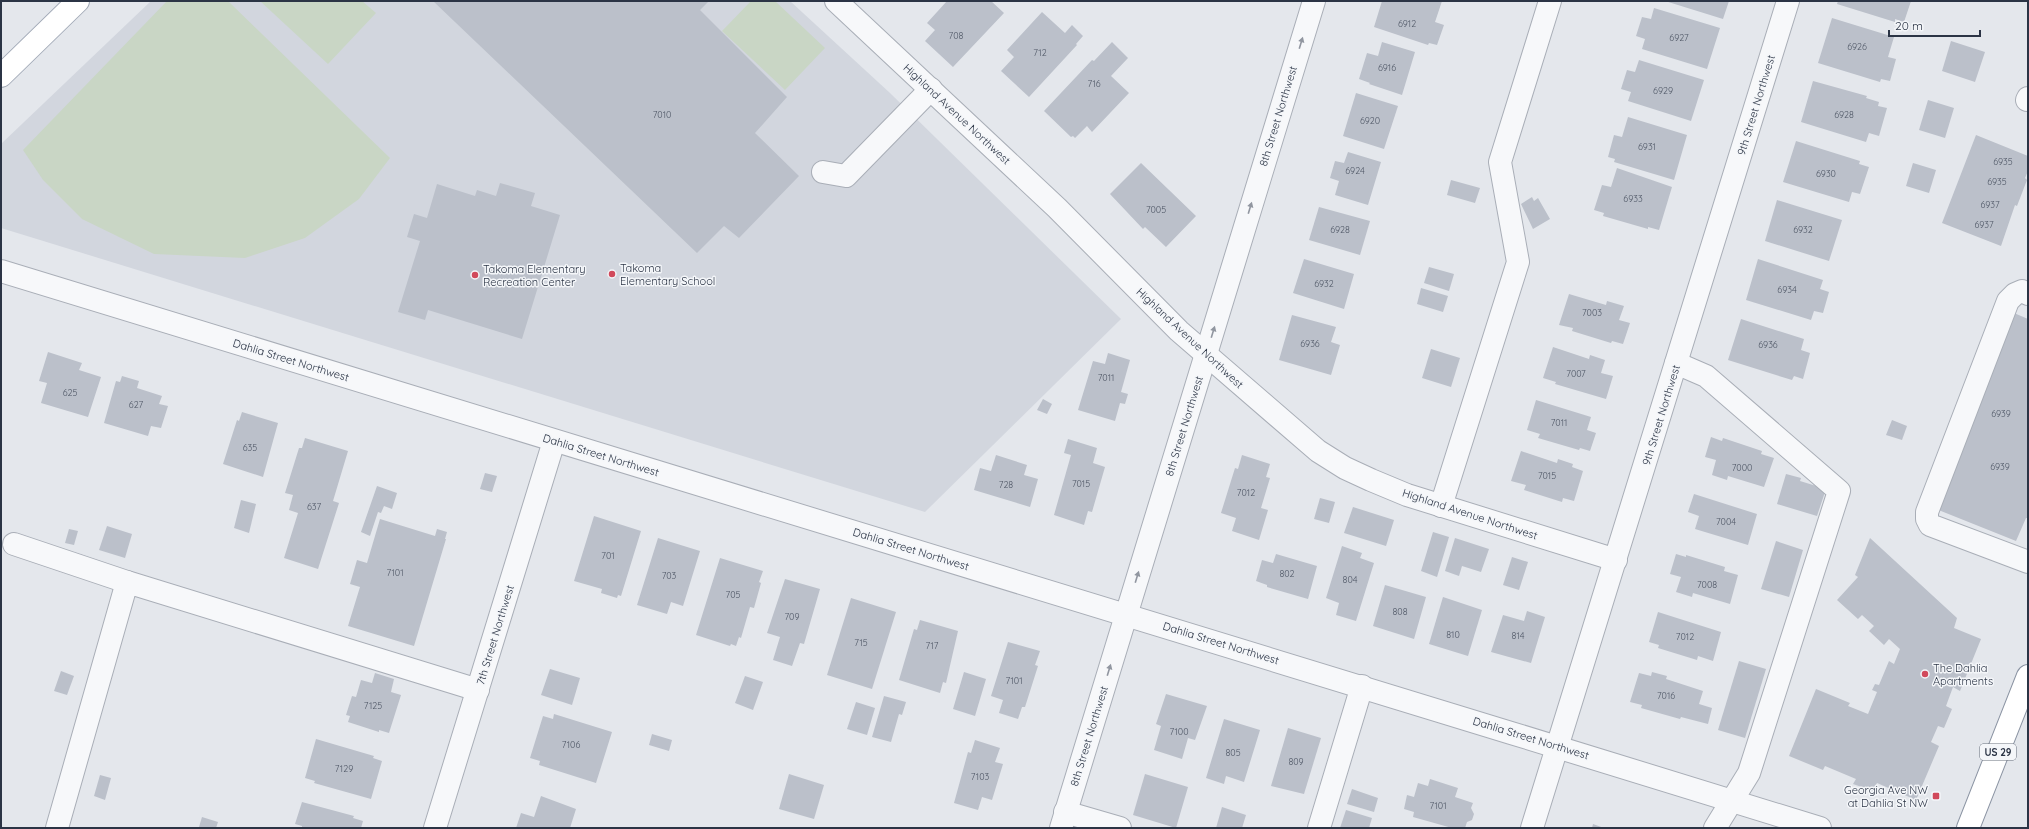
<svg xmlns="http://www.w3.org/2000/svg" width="2029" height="829" font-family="Quicksand,sans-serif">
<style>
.built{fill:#d2d6de}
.green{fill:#c9d6c5}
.building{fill:#bbc0ca}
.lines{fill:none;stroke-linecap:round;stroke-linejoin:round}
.minor-casing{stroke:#a9aeb7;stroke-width:24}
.major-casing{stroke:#a3abb8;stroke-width:24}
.highway-casing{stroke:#8b94a3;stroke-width:24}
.minor{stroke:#f7f8fa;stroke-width:22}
.major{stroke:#fff;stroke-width:22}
.highway{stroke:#fff;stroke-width:22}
.oneway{fill:#9196a0}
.poi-dot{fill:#d1495b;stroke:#f4f6f9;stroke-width:1.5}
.labels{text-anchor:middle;stroke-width:3;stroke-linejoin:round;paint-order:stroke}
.number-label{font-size:9px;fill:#4f5766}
.shield{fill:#f4f6f9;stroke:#676e7b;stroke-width:1}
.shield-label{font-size:10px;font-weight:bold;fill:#2b3445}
.street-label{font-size:11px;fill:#2b3445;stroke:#f4f6f9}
.poi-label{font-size:11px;fill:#2b3445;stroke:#f4f6f9;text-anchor:start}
</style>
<rect width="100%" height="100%" fill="#e4e7ec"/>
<path class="built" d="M151,1h639l100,92 231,226 -196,193 -924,-284v-84z"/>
<g class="green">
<path d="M167,1h61l162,157 -31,41 -54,39 -60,20 -91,-4 -72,-35 -39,-39 -20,-30z"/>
<path d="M260,1h102l14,12 -48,51z"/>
<path d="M751,1h24l50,47 -40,42 -63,-59z"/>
</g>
<g class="building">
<path d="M433,1h276l-9,9 87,87 -32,36 44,43 -60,62 -15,-12 -27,27z"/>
<path d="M947,1h44l13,12 -51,54 -28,-26 10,-11 -8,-7z"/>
<path d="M1382,1h60l-7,21 9,3 -7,20 -8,-2 -1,2 -54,-18z"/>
<path d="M1665,1h64l-6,18z"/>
<path d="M1838,1h73l-7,21 -9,-3v3l-58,-18z"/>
<path d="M1654,8l66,20 -13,41 -65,-20 3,-10 -9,-3 6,-19 9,2z"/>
<path d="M1042,12l23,21 7,-8 11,11 -7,8 1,1 -48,52 -28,-26 13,-14 -7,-7z"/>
<path d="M1832,18l62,19 -6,20 8,2 -6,22 -9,-2 -1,3 -62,-19z"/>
<path d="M1951,41l34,11 -10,30 -33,-11z"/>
<path d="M1112,42l16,16 -17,18 18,17 -37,39 -5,-6 -12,12 -2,-2 -2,1 -27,-26 48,-51 2,1z"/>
<path d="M1382,42l33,10 -13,43 -33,-11 1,-1 -11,-4 8,-26 11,3z"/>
<path d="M1639,60l65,20 -13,41 -63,-20 3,-9 -10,-3 6,-19 8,2z"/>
<path d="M1813,81l54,15 -1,2 13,4 -1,4 9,2 -8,28 -10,-3 -3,9 -65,-20z"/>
<path d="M1356,93l42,13 -14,43 -41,-13z"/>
<path d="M1928,100l26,8 -9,30 -26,-8z"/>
<path d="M1628,117l59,18 -13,45 -60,-18 1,-3 -7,-2 6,-22 8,2z"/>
<path d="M1976,135l52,21v15l-3,7 2,2 -10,26 -2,-1 -14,41 -59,-23z"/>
<path d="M1796,141l64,20 -1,3 10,3 -9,27 -8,-2 -3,10 -66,-20z"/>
<path d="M1348,152l33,10 -13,43 -33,-10 4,-14 -9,-3 5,-17 9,2z"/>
<path d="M1141,163l55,53 -30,31 -21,-20 -2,2 -33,-35z"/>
<path d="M1913,163l23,7 -7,23 -23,-7z"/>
<path d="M1617,168l55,19 -13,43 -11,-3v2l-45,-13 1,-3 -10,-3 8,-25 9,2z"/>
<path d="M1451,180l29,8 -5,15 -28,-8z"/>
<path d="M500,183l35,10 -4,13 29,9 -38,124 -94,-29 -3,10 -27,-8 22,-71 -13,-4 7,-23 13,4 10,-34 38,12 2,-6 19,6z"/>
<path d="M1532,197l2,4 4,-3 12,21 -17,10 -12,-25z"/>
<path d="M1777,200l65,20 -13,41 -64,-20z"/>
<path d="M1319,207l51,14 -10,34 -51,-15z"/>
<path d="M1304,259l50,15 -10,35 -51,-16z"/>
<path d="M1758,259l65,21 -3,9 9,3 -6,21 -9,-2 -3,9 -65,-20z"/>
<path d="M1429,267l25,7 -5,17 -25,-8z"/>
<path d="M1421,288l27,8 -5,16 -26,-8z"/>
<path d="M1569,294l37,11 1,-4 17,5 -5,14 11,3 -7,21 -11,-3 -1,2 -39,-12 1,-3 -14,-3z"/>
<path d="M2014,313l14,6v199h-2l-10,23 -80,-32z"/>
<path d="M1292,315l44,12 -5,15 9,3 -9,30 -52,-15z"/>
<path d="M1741,319l63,20 -3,11 9,3 -7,26 -9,-3 -2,4 -64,-20z"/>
<path d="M1553,347l36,12 1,-4 15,5 -4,13 12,3 -7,23 -51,-15 1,-2 -13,-4z"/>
<path d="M1431,349l29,9 -9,29 -29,-9z"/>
<path d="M48,352l34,11 -3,7 22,7 -13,40 -47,-14 6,-20 -8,-2z"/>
<path d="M1108,353l22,7 -9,32 7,2 -3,10 -5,-1 -5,18 -37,-11 15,-49 12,3z"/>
<path d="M122,376l17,5 -2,7 25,8 -3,8 9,2 -7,22 -10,-2 -3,10 -44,-13 12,-42 4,1z"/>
<path d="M1043,399l9,5 -5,10 -10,-4z"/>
<path d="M1536,400l55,17 -4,13 9,3 -6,18 -10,-3 -1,2 -41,-12 2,-4 -13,-4z"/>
<path d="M242,412l36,11 -15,54 -40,-13 14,-44 2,1z"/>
<path d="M1892,420l15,6 -5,14 -16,-5z"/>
<path d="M1711,437l11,4 1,-3 39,13 -1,3 13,4 -10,29 -36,-11 -1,4 -15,-5 4,-15 -11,-3z"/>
<path d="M305,438l43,13 -15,50 6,2 -21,66 -34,-11 14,-45 -9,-3 4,-15 -8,-2 14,-45h3z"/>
<path d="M1068,439l29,9 -4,15 12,4 -13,45 -4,-1 -4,14 -30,-10 17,-60 -7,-2z"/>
<path d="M1521,451l36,12 1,-4 15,5 -1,3 11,4 -9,30 -11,-3 -1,4 -38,-12 2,-5 -15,-4z"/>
<path d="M996,455l31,10 -3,10 14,4 -8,28 -56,-17 6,-22 11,3z"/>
<path d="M1242,455l28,9 -4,13 4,1 -9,30 7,2 -9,30 -27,-9 4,-13 -15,-5 14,-45 3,1z"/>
<path d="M485,473l12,3 -5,16 -12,-3z"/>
<path d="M1786,474l15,4 -1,3 26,8 -9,27 -40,-12z"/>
<path d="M377,486l20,7 -5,16 -8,-3 -3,7 -3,-1 -8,24 -9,-4z"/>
<path d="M1694,494l63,20 -9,31 -53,-16 4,-13 -11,-4z"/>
<path d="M1320,498l15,4 -6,21 -15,-4z"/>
<path d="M241,500l15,4 -7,29 -15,-5z"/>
<path d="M1353,507l41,13 -8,26 -42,-13z"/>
<path d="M594,516l47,15 -20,65 -3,-1 -1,3 -16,-5 1,-4 -28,-8z"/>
<path d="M380,519l55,17 2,-7 10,3 -2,7h1l-32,107 -66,-20 12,-39 -10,-3 7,-24 10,3z"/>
<path d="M107,526l25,8 -7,24 -26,-8z"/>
<path d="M69,529l9,2 -4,14 -9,-2z"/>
<path d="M1433,532l16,5 -12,40 -16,-6z"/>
<path d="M658,538l42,13 -17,55 -12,-4 -4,12 -30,-9z"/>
<path d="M1455,538l34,11 -8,23 -19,-6 -3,10 -14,-5z"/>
<path d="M1870,538l87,80 -3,10 27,11 -21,52 -7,-4 -7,19 6,3 -8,19 -6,-2 -7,16 8,4 -23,54 -39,-17 -4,8 -20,-7 3,-5 -31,-13 -2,4 -34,-14 27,-67 34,14 -2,3 20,8 9,-22 -5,-2 3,-6 4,1 10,-24 5,3 6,-15 -11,-10 -5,6 -15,-14 5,-5 -12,-11 -4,4 -21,-19 21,-23 -3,-2z"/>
<path d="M1776,541l27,9 -14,47 -28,-8z"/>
<path d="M1342,546l20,7 -2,5 14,5 -18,58 -20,-6 3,-12 -13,-5z"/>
<path d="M1276,554l41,12 -9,33 -41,-12v-2l-11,-4 6,-21 11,3z"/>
<path d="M1676,554l10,3v-2l39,12 -1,4 14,4 -8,29 -37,-11 -1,4 -16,-5 5,-15 -11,-3z"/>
<path d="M1512,557l16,5 -9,28 -16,-5z"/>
<path d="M720,558l43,13 -4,11 2,1 -7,25 -4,-1 -9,31 -2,-1 -3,9 -5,-2 -1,2 -34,-11z"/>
<path d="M785,579l35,10 -16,55 -4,-1 -8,23 -19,-6 7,-23 -13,-4z"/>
<path d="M1385,585l41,12 -12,42 -41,-13z"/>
<path d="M1443,597l39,13 -14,46 -39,-12z"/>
<path d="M851,598l45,14 -24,77 -45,-14z"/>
<path d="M1527,611l18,6 -14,46 -40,-11 12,-37 21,6z"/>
<path d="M1658,612l63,20 -8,29 -15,-5 -1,4 -39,-12 1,-3 -10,-3z"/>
<path d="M920,620l38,11 -12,52 -3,-1 -3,11 -41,-13 15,-51 3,1z"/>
<path d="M1008,642l32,9 -5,14 3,1 -13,41h-3l-4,12 -19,-6 4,-13 -12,-4z"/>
<path d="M1739,661l27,8 -21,69 -27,-8z"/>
<path d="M550,669l30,9 -8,27 -31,-10z"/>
<path d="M61,671l13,5 -7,19 -13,-4z"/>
<path d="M964,672l22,7 -11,37 -22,-7z"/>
<path d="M1652,672l15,4 -1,3 37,12 -4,13 13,4 -4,16 -27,-7 -1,2 -39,-11 1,-3 -12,-3 9,-29 12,3z"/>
<path d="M375,673l19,6 -3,13 10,3 -12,38 -10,-3v2l-31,-10 2,-6 -4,-1 6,-19 4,1 5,-17 11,3z"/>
<path d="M745,676l18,6 -10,28 -18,-7z"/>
<path d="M1166,694l41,12 -12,34 -7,-2 -6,21 -28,-9 7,-24 -5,-2z"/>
<path d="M884,696l22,6 -4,13 -3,-1 -8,28 -19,-5z"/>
<path d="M856,702l19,6 -8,27 -20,-6z"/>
<path d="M554,714l58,18 -16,51 -57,-18 1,-4 -10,-3 13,-42 10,3z"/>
<path d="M1224,719l36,11 -16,52 -18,-6 -2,8 -18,-6z"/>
<path d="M1288,728l33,10 -17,56 -33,-8z"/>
<path d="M652,734l20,6 -3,11 -20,-6z"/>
<path d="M316,739l58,17 -1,2 9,3 -11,38 -57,-16 1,-2 -10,-3z"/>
<path d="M975,740l25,8 -5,14 8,2 -11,36 -10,-3 -4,13 -24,-7 14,-51 3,1z"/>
<path d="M789,774l35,11 -10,34 -35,-10z"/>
<path d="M1145,774l43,13 -12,41 -43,-13z"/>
<path d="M100,775l11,3 -6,22 -11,-4z"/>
<path d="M1430,779l28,9 -3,9 18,6 -2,5 3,6 -2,6 -5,2 -2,6h-13l-39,-11 1,-5 -10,-3 3,-14 7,2 4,-14 10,3z"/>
<path d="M1352,789l26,9 -4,14 -27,-8z"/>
<path d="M541,796l35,13 -6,19h-54l5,-15 13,4z"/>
<path d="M302,802l52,14 -1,2 10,3 -2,7h-59v-2l-7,-2z"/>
<path d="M1222,807l24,8 -4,13h-26z"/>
<path d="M1346,810l26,8 -3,10h-29z"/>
<path d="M202,817l16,5 -2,6 -17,-1z"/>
<path d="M1593,824l11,4h-12z"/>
</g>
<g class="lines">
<g class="minor-casing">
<g id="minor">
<path d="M836,1l221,207 122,123 139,120 27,17 26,12 36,15 209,65"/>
<path d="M2027,100l1,-2"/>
<path d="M823,172l23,4 85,-87"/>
<path d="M1,271c606,186 1213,370 1819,557"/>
<path d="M2028,294l-6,-3 -7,3 -7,7 -81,211v7l3,6 98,37"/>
<path d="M1676,363l30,13 133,115 -90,282 -34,55"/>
<path d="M1441,506l77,-244 -18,-100 50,-161"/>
<path d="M14,544l113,38"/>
<path d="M1065,812l55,16"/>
<path d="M57,828l70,-246 351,108"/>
<path d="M435,828l119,-387"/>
<path d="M1061,828l253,-827"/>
<path d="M1319,828l43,-142"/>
<path d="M1532,828l256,-827"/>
</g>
</g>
<g class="major-casing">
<path id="major" d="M1,76l77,-75"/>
</g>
<g class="highway-casing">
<path id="highway" d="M1968,828l60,-152"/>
</g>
<use href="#minor" class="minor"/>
<use href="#major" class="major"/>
<use href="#highway" class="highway"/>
</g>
<defs><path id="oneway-solid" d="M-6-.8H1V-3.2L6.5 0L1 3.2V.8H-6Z"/></defs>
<g class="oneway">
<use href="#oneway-solid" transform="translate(1301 43) rotate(-73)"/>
<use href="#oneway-solid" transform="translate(1250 208) rotate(-73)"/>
<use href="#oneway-solid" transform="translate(1213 332) rotate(-73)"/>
<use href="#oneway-solid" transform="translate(1137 577) rotate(-73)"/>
<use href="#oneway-solid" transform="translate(1109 670) rotate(-73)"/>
</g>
<g class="poi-dot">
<circle cx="612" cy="274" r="4"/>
<circle cx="475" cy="275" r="4"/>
<circle cx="1925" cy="674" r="4"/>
<rect x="1932" y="792" width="8" height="8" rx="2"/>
</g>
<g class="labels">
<g class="number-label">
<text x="1407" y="27">6912</text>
<text x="956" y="39">708</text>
<text x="1679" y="41">6927</text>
<text x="1857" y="50">6926</text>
<text x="1040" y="56">712</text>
<text x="1387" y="71">6916</text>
<text x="1094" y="87">716</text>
<text x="1663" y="94">6929</text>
<text x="662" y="118">7010</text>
<text x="1844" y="118">6928</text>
<text x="1370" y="124">6920</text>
<text x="1647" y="150">6931</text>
<text x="2003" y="165">6935</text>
<text x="1355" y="174">6924</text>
<text x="1826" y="177">6930</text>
<text x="1997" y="185">6935</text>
<text x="1633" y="202">6933</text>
<text x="1990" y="208">6937</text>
<text x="1156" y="213">7005</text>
<text x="1984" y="228">6937</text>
<text x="1340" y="233">6928</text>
<text x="1803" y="233">6932</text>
<text x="1324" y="287">6932</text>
<text x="1787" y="293">6934</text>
<text x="1592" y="316">7003</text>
<text x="1310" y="347">6936</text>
<text x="1768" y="348">6936</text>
<text x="1576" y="377">7007</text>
<text x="1106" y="381">7011</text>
<text x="70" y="396">625</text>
<text x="136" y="408">627</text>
<text x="2001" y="417">6939</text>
<text x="1559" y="426">7011</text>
<text x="250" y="451">635</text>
<text x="2000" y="470">6939</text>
<text x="1742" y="471">7000</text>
<text x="1547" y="479">7015</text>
<text x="1081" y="487">7015</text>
<text x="1006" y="488">728</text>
<text x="1246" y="496">7012</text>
<text x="314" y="510">637</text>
<text x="1726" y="525">7004</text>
<text x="608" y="559">701</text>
<text x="395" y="576">7101</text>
<text x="1287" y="577">802</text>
<text x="669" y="579">703</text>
<text x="1350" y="583">804</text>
<text x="1707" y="588">7008</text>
<text x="733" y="598">705</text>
<text x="1400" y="615">808</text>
<text x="792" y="620">709</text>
<text x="1453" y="638">810</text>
<text x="1518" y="639">814</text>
<text x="1685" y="640">7012</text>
<text x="861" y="646">715</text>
<text x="932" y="649">717</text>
<text x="1014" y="684">7101</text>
<text x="1666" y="699">7016</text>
<text x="373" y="709">7125</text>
<text x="1179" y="735">7100</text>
<text x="571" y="748">7106</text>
<text x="1233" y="756">805</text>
<text x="1296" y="765">809</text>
<text x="344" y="772">7129</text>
<text x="980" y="780">7103</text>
<text x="1438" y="809">7101</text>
</g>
<rect class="shield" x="1980" y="744" width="36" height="16" rx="3"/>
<g class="shield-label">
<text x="1998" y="756">US 29</text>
</g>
<g class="street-label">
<text transform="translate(1756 105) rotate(-73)" y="4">9th Street Northwest</text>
<text transform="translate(957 114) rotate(43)" y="4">Highland Avenue Northwest</text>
<text transform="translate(1278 116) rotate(-73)" y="4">8th Street Northwest</text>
<text transform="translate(1190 338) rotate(43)" y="4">Highland Avenue Northwest</text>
<text transform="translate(291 360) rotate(17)" y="4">Dahlia Street Northwest</text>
<text transform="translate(1661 415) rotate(-73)" y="4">9th Street Northwest</text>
<text transform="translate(1184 426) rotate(-73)" y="4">8th Street Northwest</text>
<text transform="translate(601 455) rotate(17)" y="4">Dahlia Street Northwest</text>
<text transform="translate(1470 514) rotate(18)" y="4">Highland Avenue Northwest</text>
<text transform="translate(911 549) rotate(17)" y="4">Dahlia Street Northwest</text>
<text transform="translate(495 635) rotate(-73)" y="4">7th Street Northwest</text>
<text transform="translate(1221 643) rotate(17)" y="4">Dahlia Street Northwest</text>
<text transform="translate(1089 736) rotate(-73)" y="4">8th Street Northwest</text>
<text transform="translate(1531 738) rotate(17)" y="4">Dahlia Street Northwest</text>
</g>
<g class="poi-label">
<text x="620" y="272">Takoma<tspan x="620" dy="13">Elementary School</tspan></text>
<text x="483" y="273">Takoma Elementary<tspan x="483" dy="13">Recreation Center</tspan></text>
<text x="1933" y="672">The Dahlia<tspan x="1933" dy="13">Apartments</tspan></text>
<text x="1928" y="794" text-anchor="end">Georgia Ave NW<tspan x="1928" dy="13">at Dahlia St NW</tspan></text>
</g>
</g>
<rect width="2029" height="829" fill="none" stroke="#2b3445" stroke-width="4"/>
<path d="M1889 30v6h91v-6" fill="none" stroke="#2b3445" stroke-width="2"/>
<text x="1895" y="30" font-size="12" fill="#2b3445" stroke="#f4f6f9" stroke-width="3" paint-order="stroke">20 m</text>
</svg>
